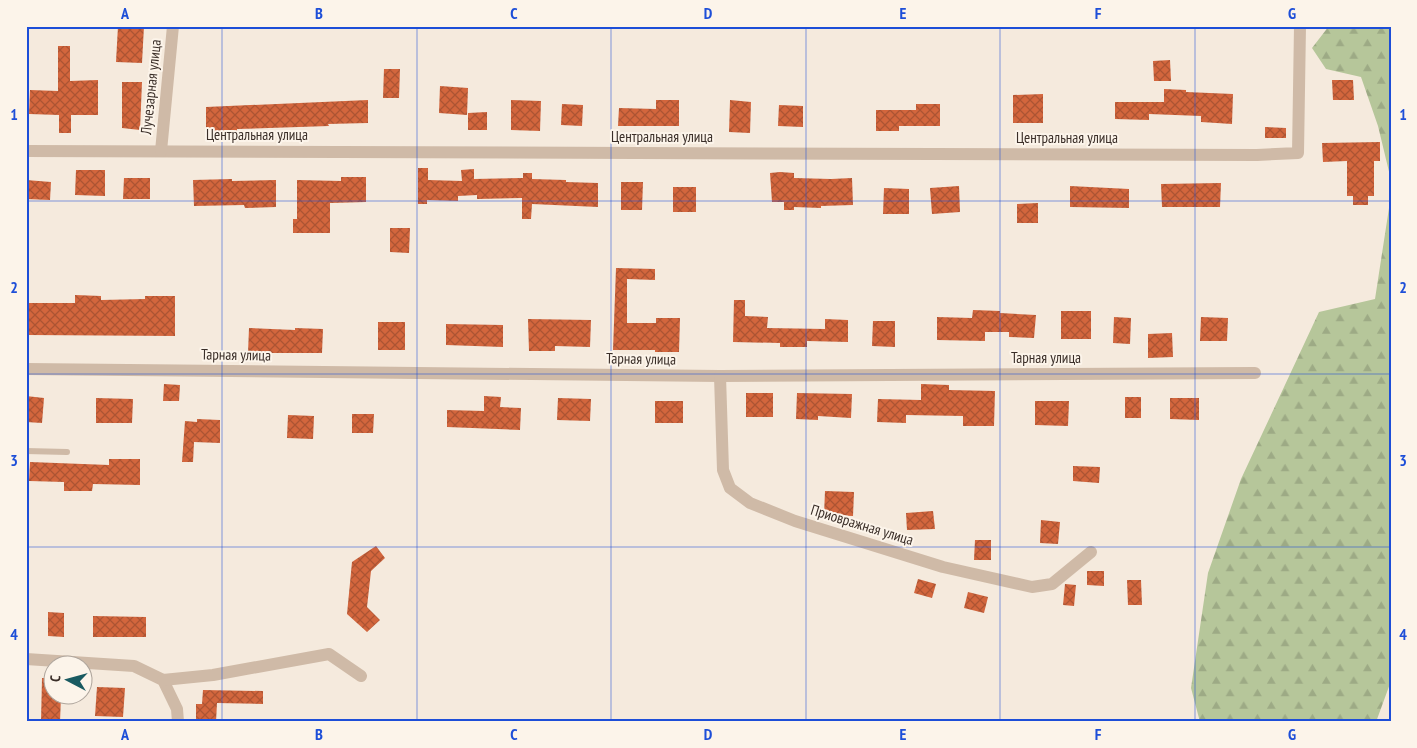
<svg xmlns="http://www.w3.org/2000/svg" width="1417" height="748" font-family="'PT Sans Narrow',sans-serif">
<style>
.forest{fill:url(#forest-firs)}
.building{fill:url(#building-cross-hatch)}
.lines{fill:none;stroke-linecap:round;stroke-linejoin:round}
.lane{stroke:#cfbaa7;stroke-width:6}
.street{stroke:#cfbaa7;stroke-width:12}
.grid{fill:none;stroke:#1d4ed8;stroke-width:1;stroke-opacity:0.55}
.labels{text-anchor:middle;stroke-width:4;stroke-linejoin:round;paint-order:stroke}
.street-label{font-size:15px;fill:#3a2e28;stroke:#fcf4ea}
.neatline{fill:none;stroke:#1d4ed8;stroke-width:2}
.grid-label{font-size:16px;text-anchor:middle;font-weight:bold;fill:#1d4ed8}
</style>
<defs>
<pattern id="forest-firs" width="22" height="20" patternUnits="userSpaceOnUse" patternTransform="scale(1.25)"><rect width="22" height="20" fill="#b6c69a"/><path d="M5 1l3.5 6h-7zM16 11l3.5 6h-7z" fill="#9daa85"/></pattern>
<pattern id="building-cross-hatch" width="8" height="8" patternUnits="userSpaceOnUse" patternTransform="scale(1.25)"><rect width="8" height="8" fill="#d3663d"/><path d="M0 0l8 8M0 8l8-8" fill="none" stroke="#ac5433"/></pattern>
</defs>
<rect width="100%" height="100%" fill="#f5eadd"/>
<g class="forest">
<path d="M1329,26h62v154l-13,-54 -17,-49 -35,-8 -14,-21z"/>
<path d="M1391,195v486l-15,41h-176l-9,-34 17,-115 33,-94 78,-167 56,-13z"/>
</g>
<g class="building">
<path d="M118,26h26l-2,37 -26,-1z"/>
<path d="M58,46h12v35l28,-1v35h-27v18h-12v-18l-30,-1 1,-24 28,1z"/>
<path d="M1170,60l1,21h-17l-1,-20z"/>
<path d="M384,69h16l-1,29h-16z"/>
<path d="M1332,80h21l1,20h-21z"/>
<path d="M122,82h20l-2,48 -18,-2z"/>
<path d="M440,86l28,2 -1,27 -28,-2z"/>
<path d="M1164,89l22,1v2l47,2 -1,30 -31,-2v-6l-52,-2v6l-34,-1v-17h49z"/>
<path d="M1043,94v29h-30v-28z"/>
<path d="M368,100v23l-40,1 1,2 -92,3v2l-31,1v-25z"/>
<path d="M511,100l30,1 -1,30 -29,-1z"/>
<path d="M656,100h23v26h-61l1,-18 37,1z"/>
<path d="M730,100l21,2 -1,31 -21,-1z"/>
<path d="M562,104l21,1 -1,21 -21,-1z"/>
<path d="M916,104h24v22h-41v5h-23v-21h40z"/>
<path d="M779,105l24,1v21l-25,-1z"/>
<path d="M487,112v18h-19v-17z"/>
<path d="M1265,127l21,1v10h-21z"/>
<path d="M1380,142v19h-6v35h-6v9h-15v-9h-6v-35l-24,1 -1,-19z"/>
<path d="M418,168h10v12l34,1 -1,-11 13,-1v10l49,-1v-5h9v6l34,1v2l32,1v24l-66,-3 -1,15h-9v-21l-45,1v-4l-19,1v5l-31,-1v4h-9z"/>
<path d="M76,170h29v26l-30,-1z"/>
<path d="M780,172l14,1v5l37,1 21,-1 1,27 -32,1v2l-27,-1v3h-10v-8h-12l-2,-29z"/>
<path d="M341,177h25v25l-36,1v30h-37v-14h4v-39l44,1z"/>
<path d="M124,178h26v21h-27z"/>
<path d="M232,179v2l44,-1v27l-31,1 -1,-3 -50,1 -1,-26z"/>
<path d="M26,180l25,2 -1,18 -24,-1z"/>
<path d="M621,182h22l-1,28h-21z"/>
<path d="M1221,183l-1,24h-58l-1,-23z"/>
<path d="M959,186l1,26 -28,2 -2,-26z"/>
<path d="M1070,186l59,3v19l-59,-1z"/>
<rect x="673" y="187" width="23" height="25"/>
<path d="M884,188l25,1v25h-26z"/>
<path d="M1038,203v20h-21v-19z"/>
<path d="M390,228h20l-1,25 -19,-1z"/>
<path d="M616,268l39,1v11l-28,-1v44h29v-5h24l-1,34h-24v-2h-42z"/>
<path d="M75,295l26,1v4l44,-1v-3h30v40l-147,-1v-32h47z"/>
<path d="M734,300h11v16l23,1 -1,11 58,1v-10l23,1v22l-41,-1v6h-27v-4l-47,-1z"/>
<path d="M973,310l27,1v2l36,2 -2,23 -25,-1v-5h-24v9l-48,-1v-23l35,1z"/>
<rect x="1061" y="311" width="30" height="28"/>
<path d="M1114,317l17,1 -1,26 -17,-1z"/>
<path d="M1201,317l27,1 -1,23h-27z"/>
<path d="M528,319l63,1 -1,27 -35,-1v5h-26z"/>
<path d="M873,321h22v26l-23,-1z"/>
<rect x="378" y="322" width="27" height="28"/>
<path d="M446,324l57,1v22l-57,-2z"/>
<path d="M249,328l46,2v-2l28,1 -1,24h-74z"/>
<path d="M1172,333l1,24 -25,1v-24z"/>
<path d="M164,384l16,1 -1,16h-16z"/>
<path d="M921,384l28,1v5l46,1 -1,35h-31v-10l-57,-1v8l-29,-1 1,-23 43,1z"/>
<rect x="746" y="393" width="27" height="24"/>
<path d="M797,393l55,1 -1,24 -33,-2v4l-22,-1z"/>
<path d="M26,396l18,2 -2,25 -16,-1z"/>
<path d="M484,396l17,1 -1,10 21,1 -1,22 -73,-3v-17l37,1z"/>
<rect x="1125" y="397" width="16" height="21"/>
<path d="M96,398l37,1 -1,24h-36z"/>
<path d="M558,398l33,1 -1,22 -33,-1z"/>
<path d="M1170,398h29v22l-29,-1z"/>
<rect x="655" y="401" width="28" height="22"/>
<path d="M1035,401h34l-1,25 -33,-1z"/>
<path d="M352,414h22l-1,19h-21z"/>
<path d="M288,415l26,1 -1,23 -26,-1z"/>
<path d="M197,419l23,1v23l-26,-1 -1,20h-11l3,-41 12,1z"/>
<path d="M109,459h31v26l-47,-1 -1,7h-28v-9l-35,-1 1,-19 79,3z"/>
<path d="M1073,466l27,1 -1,16 -26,-2z"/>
<path d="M825,491l29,1 -1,24 -29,-1z"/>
<path d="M933,511l2,18 -28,1 -1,-17z"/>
<path d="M1041,520l19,2 -2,22 -18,-1z"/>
<path d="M975,540h16v20h-17z"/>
<path d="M376,546l9,12 -14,13 -4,36 13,13 -13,12 -20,-18 5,-52z"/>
<path d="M1087,571h17v15l-17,-1z"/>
<path d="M918,579l18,5 -4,14 -18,-5z"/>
<path d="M1127,580h14l1,25h-14z"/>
<path d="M1065,584l11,1 -2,21 -11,-1z"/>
<path d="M968,592l20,5 -4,16 -20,-5z"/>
<path d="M48,612l16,1v24l-16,-1z"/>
<path d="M93,616l53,1v20h-53z"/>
<path d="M42,678h10v18h9l-1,26h-19z"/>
<path d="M97,687l28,1 -2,29 -28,-1z"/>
<path d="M203,690l60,1v13l-46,-1 -1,19h-20v-18h6z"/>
</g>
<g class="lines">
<path class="lane" d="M26,451l41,1"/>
<g class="street">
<path d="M26,151l1231,4 41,-2 2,-127"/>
<path d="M161,151l12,-125"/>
<path d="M26,369l694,7 535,-3"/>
<path d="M720,376l3,94 7,18 20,15 45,18 148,46 89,20 20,-3 39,-32"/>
<path d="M26,659l108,7 29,14 14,29 1,13"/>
<path d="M163,680l50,-5 116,-21 32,22"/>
</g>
</g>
<path class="grid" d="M222,26v696M417,26v696M611,26v696M806,26v696M1000,26v696M1195,26v696M26,201h1365M26,374h1365M26,547h1365"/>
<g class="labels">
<g class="street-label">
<text transform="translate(151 87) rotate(-84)" y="5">Лучезарная улица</text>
<text x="257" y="140">Центральная улица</text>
<text x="662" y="142">Центральная улица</text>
<text x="1067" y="143">Центральная улица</text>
<text transform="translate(236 355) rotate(1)" y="5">Тарная улица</text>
<text x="1046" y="363">Тарная улица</text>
<text transform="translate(641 359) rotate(1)" y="5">Тарная улица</text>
<text transform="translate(862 525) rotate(17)" y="5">Приовражная улица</text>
</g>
</g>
<rect width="1417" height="748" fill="none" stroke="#fcf4ea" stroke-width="55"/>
<g transform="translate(68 680) rotate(276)"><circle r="24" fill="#fcf4ea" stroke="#aea59c"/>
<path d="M0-4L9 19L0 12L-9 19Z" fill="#195a61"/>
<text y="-8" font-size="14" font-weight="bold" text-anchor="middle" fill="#3a2e28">С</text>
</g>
<rect x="28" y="28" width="1362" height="692" class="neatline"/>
<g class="grid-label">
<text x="125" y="19">A</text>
<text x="319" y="19">B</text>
<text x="514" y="19">C</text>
<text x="708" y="19">D</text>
<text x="903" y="19">E</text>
<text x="1098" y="19">F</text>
<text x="1292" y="19">G</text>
<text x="14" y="120">1</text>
<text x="1403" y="120">1</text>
<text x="14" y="293">2</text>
<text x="1403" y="293">2</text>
<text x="14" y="466">3</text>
<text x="1403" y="466">3</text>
<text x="14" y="640">4</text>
<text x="1403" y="640">4</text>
<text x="125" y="740">A</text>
<text x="319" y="740">B</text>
<text x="514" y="740">C</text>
<text x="708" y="740">D</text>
<text x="903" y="740">E</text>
<text x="1098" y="740">F</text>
<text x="1292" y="740">G</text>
</g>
</svg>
